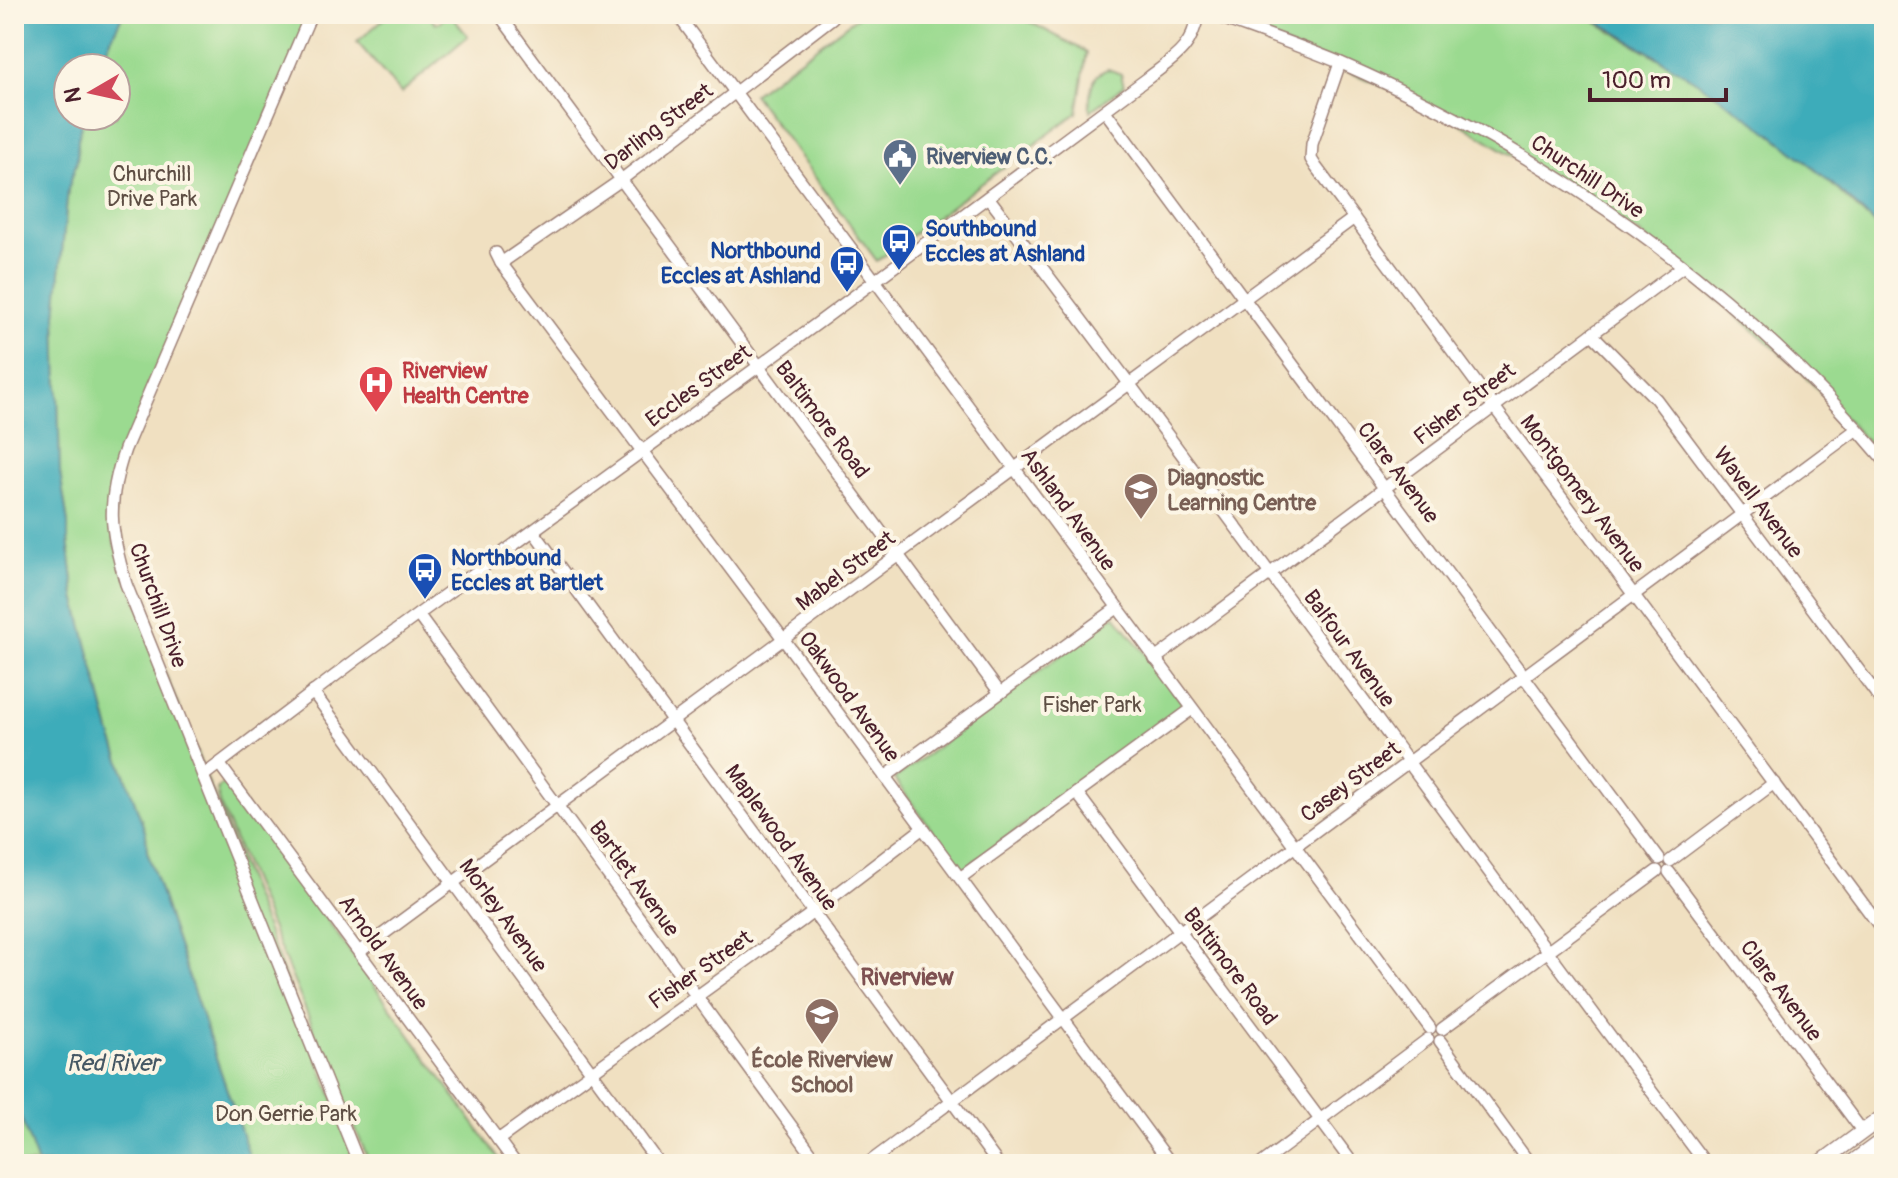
<svg xmlns="http://www.w3.org/2000/svg" width="1898" height="1178" font-family="Pangolin,sans-serif">
<style>
.green{fill:#9bda90;stroke:#727c5e;stroke-width:2}
.water{fill:#3dacba;stroke:#446672;stroke-width:2}
.lines{fill:none;stroke-linecap:round;stroke-linejoin:round}
.minor-casing{stroke:#9d8076;stroke-width:14}
.major-casing{stroke:#9d8076;stroke-width:17}
.minor{stroke:#fff;stroke-width:11}
.major{stroke:#fff;stroke-width:14}
.labels{text-anchor:middle;stroke-width:8;stroke-linejoin:round;paint-order:stroke}
.street-label{font-size:22px;fill:#4a1f2b;stroke:#fcf5e5}
.service-label{font-size:22px;font-weight:bold;fill:#4e5e75;stroke:#fcf5e5;text-anchor:start}
.park-label{font-size:22px;fill:#5e4e44;stroke:#fcf5e5}
.transit-label{font-size:22px;font-weight:bold;fill:#164399;stroke:#fcf5e5;text-anchor:start}
.health-label{font-size:22px;font-weight:bold;fill:#be3a42;stroke:#fcf5e5;text-anchor:start}
.education-label{font-size:22px;font-weight:bold;fill:#785e54;stroke:#fcf5e5;text-anchor:start}
.neighbourhood-label{font-size:24px;font-weight:bold;fill:#7e5151;stroke:#fcf5e5}
.water-label{font-size:24px;font-style:italic;fill:#455764;stroke:#fcf5e5}
</style>
<rect width="100%" height="100%" fill="#fcf5e5"/>
<filter id="ink" filterUnits="userSpaceOnUse"><feTurbulence type="fractalNoise" baseFrequency=".0125" numOctaves="2"/><feDisplacementMap in="SourceGraphic" scale="16" xChannelSelector="R" yChannelSelector="G"/><feConvolveMatrix kernelMatrix="1 2 1 2 8 2 1 2 1" color-interpolation-filters="sRGB"/></filter>
<filter id="wash" filterUnits="userSpaceOnUse"><feTurbulence type="fractalNoise" baseFrequency=".006" numOctaves="4" result="noise"/><feDisplacementMap in="SourceGraphic" scale="32" xChannelSelector="R" yChannelSelector="G"/><feGaussianBlur stdDeviation="1.8" result="paint"/><feColorMatrix in="noise" values="0 0 0 0 0 0 0 0 0 0 0 0 0 0 0 0 0 1.4 0 .05"/><feComposite in="paint" operator="in"/></filter>
<g filter="url(#wash)">
<rect width="100%" height="100%" fill="#f0e0c1"/>
<g class="green">
<path d="M123,14h188l-195,461 -2,68 245,621h-107l-81,-239 -24,-74 -1,-17 -36,-102 -35,-135 -7,-57v-17l-8,-50 -4,-158 12,-126 9,-28 1,-22 5,-23h33v-48h-19z"/>
<path d="M389,14h38l9,10 14,-10 18,22 -67,57 -44,-51z"/>
<path d="M857,14h158l72,38 -10,61 -200,148 -124,-167 104,-77z"/>
<path d="M1211,14h371l100,58 81,53 61,52 60,57v226l-88,-94 -156,-132 -205,-126z"/>
<path d="M1108,69l13,5 3,12 -34,25c-1,-17 0,-37 18,-42z"/>
<path d="M1115,615l71,92 -224,163 -68,-91z"/>
<path d="M227,781l274,380 -4,3h-127l-150,-359 -3,-16z"/>
<path d="M14,1099l24,65h-24z"/>
</g>
<g class="water">
<path d="M14,14h109l-26,54h-29v48h15l-5,23 -1,22 -9,28 -12,126 4,158 8,50v17l7,57 35,135 36,102 1,17 24,74 81,239h-214l-24,-65z"/>
<path d="M1582,14h302v220c-70,-73 -146,-128 -232,-180 -23,-14 -46,-29 -70,-40z"/>
</g>
</g>
<g filter="url(#ink)">
<g class="lines">
<g class="minor-casing">
<g id="minor">
<path d="M311,14l-186,435c-19,55 -15,81 1,135l233,580"/>
<path d="M499,14l501,679"/>
<path d="M677,14l753,1014"/>
<path d="M1211,14c43,16 87,31 130,49 206,90 399,224 543,397"/>
<path d="M1340,63l-28,81 -1,15 5,8 568,765"/>
<path d="M1105,111l554,748"/>
<path d="M988,197c244,318 476,646 718,967"/>
<path d="M496,253l5,10 283,377 387,524"/>
<path d="M501,263l120,-83 211,-162 2,-4"/>
<path d="M1592,334l64,65 228,305"/>
<path d="M534,532l464,632"/>
<path d="M418,615l401,549"/>
<path d="M1155,659l527,-392"/>
<path d="M313,692l346,472"/>
<path d="M220,765l296,399"/>
<path d="M203,776l154,-117 461,-336 330,-245c26,-20 44,-29 50,-64"/>
<path d="M885,777l232,-169"/>
<path d="M1077,793l276,371"/>
<path d="M1670,861l104,-78"/>
<path d="M1669,872l194,260"/>
<path d="M960,878l232,-169"/>
<path d="M359,952l995,-734"/>
<path d="M1442,1029l215,-158"/>
<path d="M1440,1041l90,123"/>
<path d="M498,1140l306,-221 119,-91"/>
<path d="M867,1164l990,-735"/>
<path d="M1261,1164l167,-125"/>
</g>
</g>
<g class="major-casing">
<g id="major">
<path d="M1819,1164l65,-48"/>
<path d="M1850,1164l34,-25"/>
</g>
</g>
<use href="#minor" class="minor"/>
<use href="#major" class="major"/>
</g>
</g>
<defs>
<g id="civic-pin" transform="scale(1.8)"><path d="M0 17L-7.5 6A9.5 9.5 0 1 1 7.5 6Z" fill="#5c6f8a" stroke="#fcf5e5"/><path d="M-.6-6.5H3V-4.5H.6V-3L4-1V1h2V6H-6V1h2V-1L-.6-3ZM-1.2 2.5V6h2.4V2.5Z" fill="#fff"/></g>
<g id="bus-pin" transform="scale(1.8)"><path d="M0 17L-7.5 6A9.5 9.5 0 1 1 7.5 6Z" fill="#1a4fb4" stroke="#fcf5e5"/><path d="M-5-6H5V4H4V6H2V4H-2V6H-4V4H-5ZM-3.5-4V0h7V-4ZM-3.5 1.2v1.5H-2V1.2ZM2 1.2v1.5H3.5V1.2Z" fill="#fff"/></g>
<g id="hospital-pin" transform="scale(1.8)"><path d="M0 17L-7.5 6A9.5 9.5 0 1 1 7.5 6Z" fill="#e0444e" stroke="#fcf5e5"/><path d="M-5-5h3v3.5h4V-5h3V5h-3V1.5h-4V5h-3Z" fill="#fff"/></g>
<g id="school-pin" transform="scale(1.8)"><path d="M0 17L-7.5 6A9.5 9.5 0 1 1 7.5 6Z" fill="#8d6e63" stroke="#fcf5e5"/><path d="M0-5L7-2L0 1L-7-2ZM-4 1L0 2.5L4 1V4Q0 6-4 4Z" fill="#fff"/></g>
</defs>
<g fill-rule="evenodd">
<use href="#civic-pin" x="900" y="156"/>
<use href="#bus-pin" x="899" y="241"/>
<use href="#bus-pin" x="847" y="263"/>
<use href="#hospital-pin" x="376" y="383"/>
<use href="#school-pin" x="1141" y="490"/>
<use href="#bus-pin" x="425" y="570"/>
<use href="#school-pin" x="822" y="1015"/>
</g>
<g class="labels">
<g class="street-label">
<text transform="translate(658 126) rotate(-37)" y="8">Darling Street</text>
<text transform="translate(1588 176) rotate(34)" y="8">Churchill Drive</text>
<text transform="translate(698 385) rotate(-36)" y="8">Eccles Street</text>
<text transform="translate(1464 403) rotate(-37)" y="8">Fisher Street</text>
<text transform="translate(823 419) rotate(53)" y="8">Baltimore Road</text>
<text transform="translate(1399 472) rotate(53)" y="8">Clare Avenue</text>
<text transform="translate(1583 493) rotate(53)" y="8">Montgomery Avenue</text>
<text transform="translate(1759 502) rotate(53)" y="8">Wavell Avenue</text>
<text transform="translate(1069 509) rotate(54)" y="8">Ashland Avenue</text>
<text transform="translate(845 570) rotate(-37)" y="8">Mabel Street</text>
<text transform="translate(159 605) rotate(70)" y="8">Churchill Drive</text>
<text transform="translate(1350 648) rotate(54)" y="8">Balfour Avenue</text>
<text transform="translate(850 696) rotate(54)" y="8">Oakwood Avenue</text>
<text transform="translate(1350 781) rotate(-37)" y="8">Casey Street</text>
<text transform="translate(782 837) rotate(54)" y="8">Maplewood Avenue</text>
<text transform="translate(635 878) rotate(54)" y="8">Bartlet Avenue</text>
<text transform="translate(504 915) rotate(54)" y="8">Morley Avenue</text>
<text transform="translate(384 952) rotate(54)" y="8">Arnold Avenue</text>
<text transform="translate(1231 966) rotate(53)" y="8">Baltimore Road</text>
<text transform="translate(700 969) rotate(-35)" y="8">Fisher Street</text>
<text transform="translate(1782 990) rotate(53)" y="8">Clare Avenue</text>
</g>
<g class="service-label">
<text x="926" y="164">Riverview C.C.</text>
</g>
<g class="park-label">
<text x="152" y="181">Churchill<tspan x="152" dy="25">Drive Park</tspan></text>
<text x="1092" y="712">Fisher Park</text>
<text x="286" y="1121">Don Gerrie Park</text>
</g>
<g class="transit-label">
<text x="925" y="236">Southbound<tspan x="925" dy="25">Eccles at Ashland</tspan></text>
<text x="821" y="258" text-anchor="end">Northbound<tspan x="821" dy="25">Eccles at Ashland</tspan></text>
<text x="451" y="565">Northbound<tspan x="451" dy="25">Eccles at Bartlet</tspan></text>
</g>
<g class="health-label">
<text x="402" y="378">Riverview<tspan x="402" dy="25">Health Centre</tspan></text>
</g>
<g class="education-label">
<text x="1167" y="485">Diagnostic<tspan x="1167" dy="25">Learning Centre</tspan></text>
<text x="822" y="1067" text-anchor="middle">École Riverview<tspan x="822" dy="25">School</tspan></text>
</g>
<g class="neighbourhood-label">
<text x="907" y="985">Riverview</text>
</g>
<g class="water-label">
<text x="113" y="1071">Red River</text>
</g>
</g>
<rect width="1898" height="1178" fill="none" stroke="#fcf5e5" stroke-width="48"/>
<g transform="translate(92 92) rotate(261)"><circle r="38" fill="#fcf5e5" stroke="#b59f9b" stroke-width="2"/>
<path d="M0-6L14 30L0 20L-14 30Z" fill="#d1495b"/>
<text y="-12" font-size="22" font-weight="bold" text-anchor="middle" fill="#4a1f2b">N</text>
</g>
<path d="M1590 88v12h136v-12" fill="none" stroke="#4a1f2b" stroke-width="4"/>
<text x="1602" y="88" font-size="24" fill="#4a1f2b" stroke="#fcf5e5" stroke-width="6" paint-order="stroke">100 m</text>
</svg>
